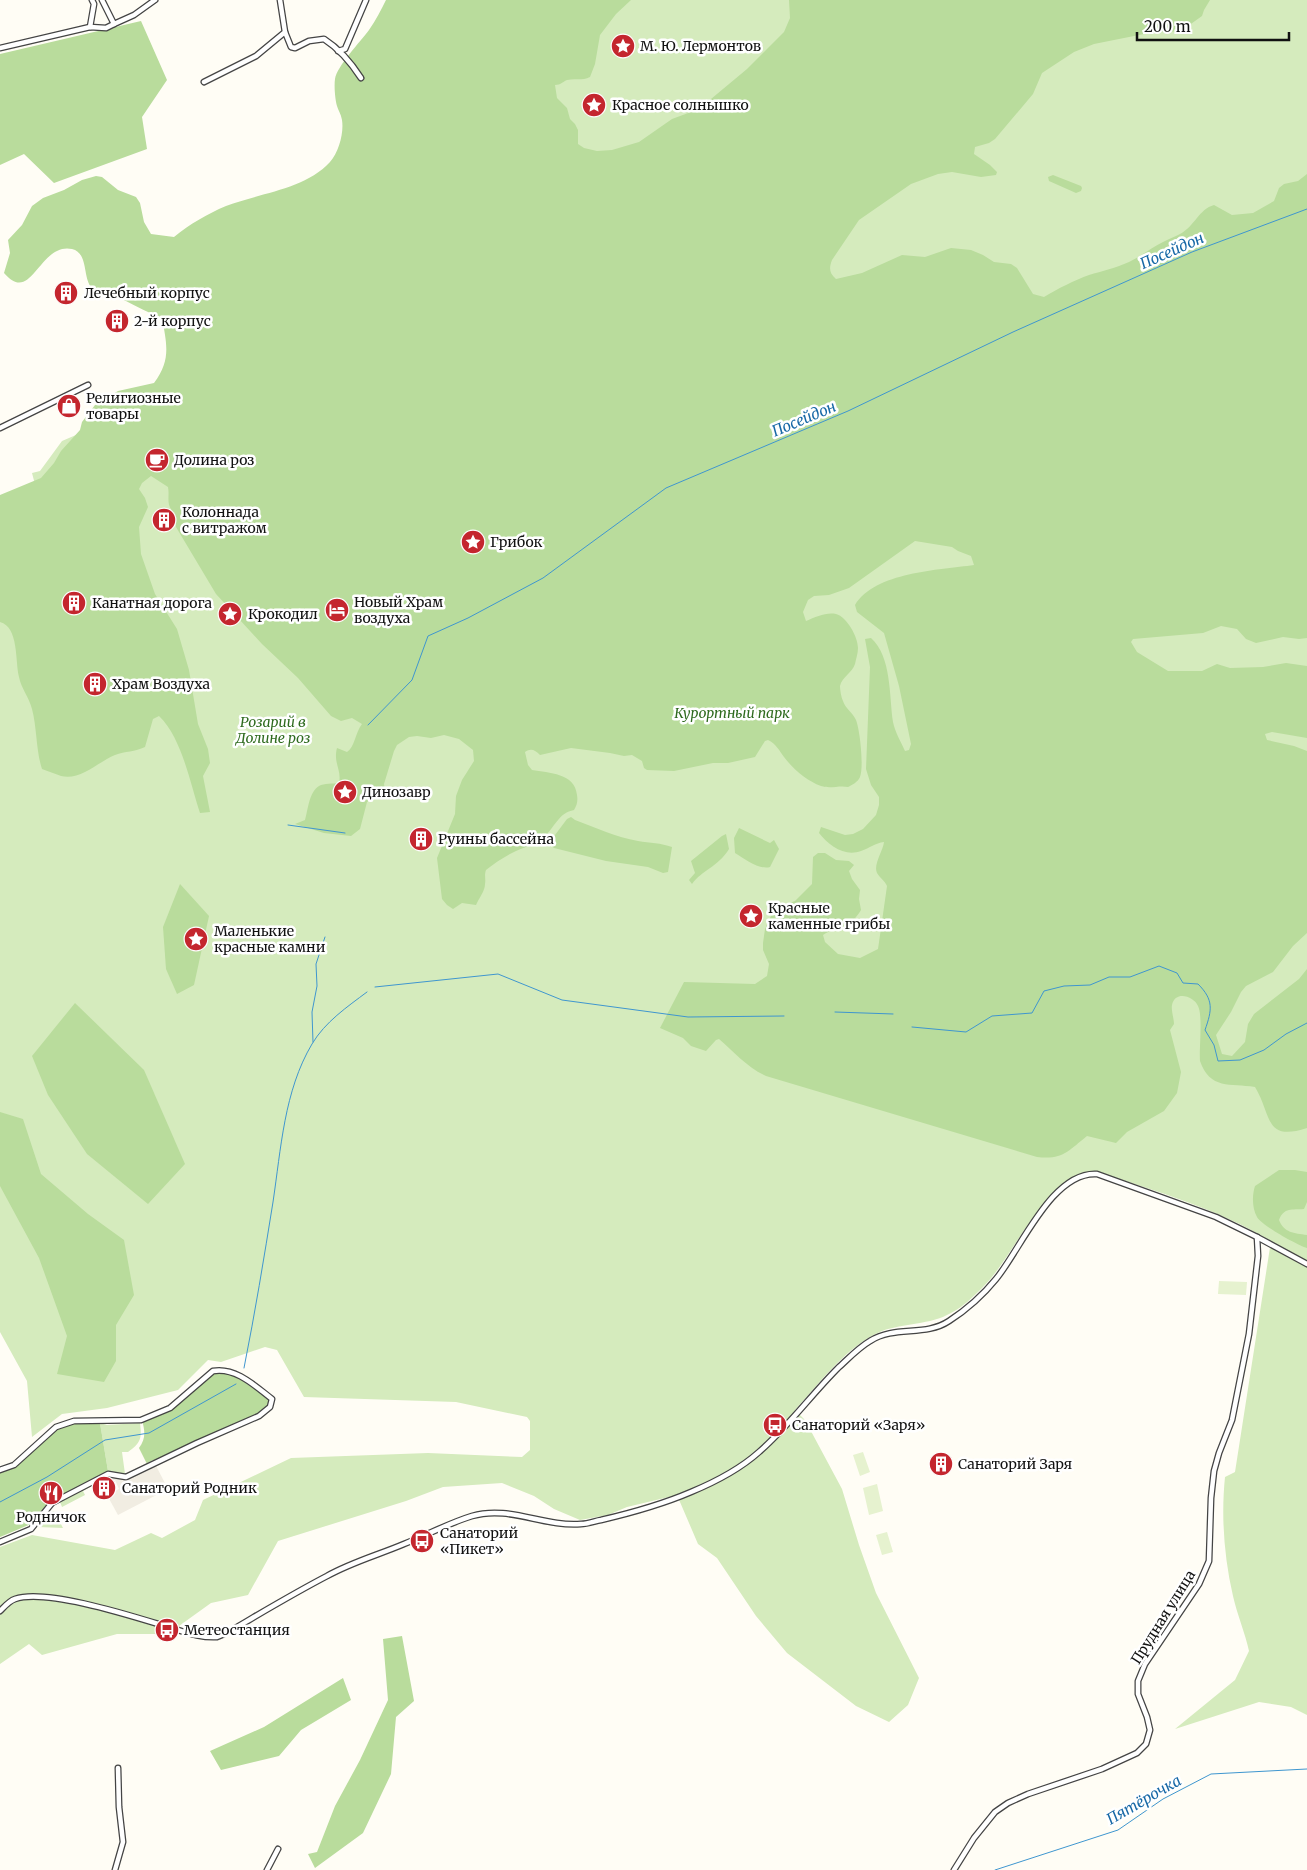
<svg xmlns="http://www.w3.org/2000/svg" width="1307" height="1870" font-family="Merriweather,serif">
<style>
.green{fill:#d5ebbd}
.forest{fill:#b9dc9c}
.pitch{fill:#e6f2cf}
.plaza{fill:#f1ede2}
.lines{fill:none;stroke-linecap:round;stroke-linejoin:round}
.stream{stroke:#3f96cf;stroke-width:1}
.minor-casing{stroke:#444;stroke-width:7}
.minor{stroke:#fff;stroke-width:4.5}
.labels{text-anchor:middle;stroke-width:5;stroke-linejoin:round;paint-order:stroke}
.poi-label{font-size:14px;fill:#111;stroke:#fff;text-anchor:start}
.park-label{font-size:14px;font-style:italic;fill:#2f6b1f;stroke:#fff}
.street-label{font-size:14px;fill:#111;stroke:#fff}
.water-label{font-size:15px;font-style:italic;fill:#1768a6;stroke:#fff}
</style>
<rect width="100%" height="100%" fill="#fffdf5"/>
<g class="green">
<path d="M543,0h764v1715l-16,-8 -32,-5 -84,27 60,-49 14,-29c-4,-18 -12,-37 -16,-55 -9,-39 -12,-80 -8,-119l10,-5 36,-231c-53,-32 -116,-50 -175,-70 -49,0 -81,85 -113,116 -9,9 -20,20 -32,26 -21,12 -47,10 -69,18 -36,15 -62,52 -87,79l10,10 37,69 17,56 17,48 43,85 -11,27 -19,17 -33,-16 -69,-53 -31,-37 -39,-58 -19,-14 -21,-49 -50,12 -19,8 -28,5 -26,-11 -20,-13 -32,-13 -59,4 -37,14 -128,40 -30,54 -37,8 -32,23 -19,8h-43l-75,21 -13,-11 -29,20v-117l32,-12 83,15 36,-17 11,5 33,-18 8,-20 88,-42 137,-5 94,4 8,-7v-29l-3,-4 -71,-15 -152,-5 -27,-47 -12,-3 -44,15 -13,-2 -30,30 -71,18 -45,6 -30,23 -5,-56 -27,-49v-831l37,-9 -5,-19 8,-2 22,-30 86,-37z"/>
<path d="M100,1423l7,2 33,-2c2,15 1,20 -12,29h-6l3,22 -17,-3z"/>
<path d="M108,1476l3,1 2,3 -12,6 -2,-4 -16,9 2,4 -23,12 -2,-5z"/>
<path d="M54,1511l9,17 -25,-1 11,-14z"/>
</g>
<g class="forest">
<path d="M386,0h245l-15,14 -16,21 -5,29 -5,13c-8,4 -15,1 -23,3 -5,2 -6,5 -12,5l2,13 10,10 3,11 5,5 3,6v14l6,4 13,3 15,-1 27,-8 33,-23 27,-10 48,-40 37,-37 6,-14 -1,-18h421l-6,10 -2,6 -21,15 -32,2 -55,11 -20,8 -32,21 -9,21 -38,45 -6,4 -14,4 -1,7 16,11 7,7 -1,3 -15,2 -29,-5 -14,2 -27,10 -52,36 -27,40c-3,8 -3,13 4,19l26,-6 40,-18 23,2 26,-9 20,2 12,5 11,7 17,2 6,4 16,26 11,3c13,-8 31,-17 45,-22 13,-4 27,-7 40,-13 12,-6 22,-14 34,-20 5,-3 12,-5 17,-8 15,-8 19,-25 34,-29l18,10 21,-2 21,-12 5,-13 5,-4 14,-3 9,-7v464l-8,1 -16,-2 -27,6 -10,-4 -9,-10 -16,-3 -18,7 -70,6 -2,3 6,10 31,19h34l15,-7 13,4 33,-1 23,-4 21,3v72l-35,-6 -7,2 2,6 27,6 13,5v182l-14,13 -20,26 -27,14 -5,6 -10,20 -15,23 6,19 10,2 13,-14 3,-18 6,-10 45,-35 8,-10v159c-43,14 -35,-13 -52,-41 -25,-4 -45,3 -55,-26 -1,-13 3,-45 -2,-55 -4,-10 -23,-16 -26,-1 -1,5 2,14 2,19l-4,6 11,42 -4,21 -13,18 -37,21 -11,11 -29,-7c-19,15 -24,24 -50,21l-271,-81c-18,-8 -32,-24 -47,-37l-3,1 -10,11 -15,-5 -8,-8 -23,-10 24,-46 71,2 12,-8 2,-12 -6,-14v-7l2,-14 6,-13 10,-10 14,-5 17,-17 1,-27 5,-4h7l11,7 13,1 5,4 -5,6 3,8 8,11 -1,9 2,11c-5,8 -10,14 -18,17 -7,4 -14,3 -20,8l2,7 13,12 22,4 18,-9 9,-63c-2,-5 -7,-8 -10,-13 -4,-8 6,-22 7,-31 -9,1 -14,6 -23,9 -16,6 -32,-5 -42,-18l2,-6 24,8 8,-1 10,-5 13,-14 3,-10v-8l-8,-12 -5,-16 4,-102 -5,-28 6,-1c21,19 18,58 22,84 2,10 8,20 12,29l4,-1 2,-6 -12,-58 -15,-53 -27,-21 -2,-7c20,-33 84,-35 119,-40l-3,-9 -13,-5 -6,-4 -37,-6 -66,47 -20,7 -15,1 -6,4 -5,12 3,9c10,-4 20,-9 30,-7 11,3 22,23 22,34 0,5 -2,11 -3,16 -3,9 -13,13 -15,22 0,3 1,11 3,15 2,7 10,12 13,19 4,10 8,47 4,57 -2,5 -8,8 -12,10 -9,-2 -17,2 -27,-1 -14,-5 -28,-17 -37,-29 -5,-7 -8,-13 -16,-17l-3,1 -10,16 -27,6h-15l-39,8 -27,-1 -3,-2 -2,-7 -10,-6 -8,1 -14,-3 -39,-5 -31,7c-5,-5 -9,-7 -15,-3l3,13 4,5c17,3 43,3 45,25 1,6 0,10 -3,15 -15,3 -18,15 -28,25 -9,9 -19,11 -30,16 -11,5 -21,12 -30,19 -2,6 0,8 -1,14 0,7 -6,14 -9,21l-14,-2 -9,6 -6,-4 -5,-6 -5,-41 18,-44 1,-18 6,-16 12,-19 -1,-11 -14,-11 -15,-4 -13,3 -14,-2 -8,1 -12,8 -3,6 -10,33 1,6 -18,12 -7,27 -9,7 -27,-3 -29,-9 10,-4c3,-10 4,-28 14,-34 5,-3 14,-2 20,-3 3,-13 -6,-20 -2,-35l10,4c8,-5 8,-19 15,-28l-10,-6 -11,3 -10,-5 -33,-38 -36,-34 -46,-50 -40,-67 -1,-14c-10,-7 -5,-16 -7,-26l-17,-11 -9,7 -3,6 6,9 3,9 -9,20 2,27 14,40 22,35 12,41 9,54 10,25 2,14 -7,13 7,36 -10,1c-10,-30 -18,-75 -41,-97l-6,3 -8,28c-10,5 -20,4 -30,8 -17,7 -35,26 -54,21 -6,-2 -13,-5 -19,-7 -6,-18 -5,-41 -10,-60 -3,-12 -11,-21 -13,-32 -4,-16 0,-50 -19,-55v-127l41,-17 13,-15 7,-12 19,-21 2,-8 13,-17 23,-14 36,-8c17,-23 13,-38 8,-65 -13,-5 -26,-12 -38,-18 -9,-4 -24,-4 -32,-12 -10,-10 -3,-35 -20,-39 -33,-7 -40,57 -68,24l6,-20 -2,-13 14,-15 10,-19 11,-8 21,-8 18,-10 14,-4 6,1 16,13 18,7 4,6 4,19 7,12 23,3c16,-13 33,-23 52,-31 33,-13 78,-16 104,-44 9,-10 14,-29 12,-42 -1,-6 -4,-10 -5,-14 -2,-7 -3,-20 -2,-27 2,-13 26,-38 34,-49 7,-10 12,-20 17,-30z"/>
<path d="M141,21l26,59 -25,37 5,32 -93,34 -30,-29 -24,11v-111z"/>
<path d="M1053,175l28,11 1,2 -1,3 -5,2 -27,-12 -1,-4z"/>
<path d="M571,817l4,3c21,8 41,17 63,21 12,2 23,2 34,6l-4,25 -5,1 -15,-6 -42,-6 -52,-13 -5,-5 18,-24z"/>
<path d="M739,828l31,15 4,-3 5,9 -9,18c-11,3 -25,-8 -35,-14l-1,-15z"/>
<path d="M726,834l3,15c-11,18 -27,21 -37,35l-3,-4 6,-7 -4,-12 31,-25z"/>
<path d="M180,884l29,32 -15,69 -17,9 -11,-25 -3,-42z"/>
<path d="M75,1003l69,67 41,94 -37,40 -61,-50 -39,-59 -16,-39z"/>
<path d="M0,1112l23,7 18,55 47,40 36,26 10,55 -18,30v36l-12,21 -47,-8 10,-38 -28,-78 -39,-72z"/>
<path d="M1279,1170h16l12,2v30l-3,7c-12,1 -20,-2 -25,11 5,13 15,13 28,15v13c-10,-3 -46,-23 -50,-31 -5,-9 -5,-22 -2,-31z"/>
<path d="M223,1371l10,3 37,26 -1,5 -11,9 -111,50 -8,-16c7,-9 6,-17 3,-28l29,-10 43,-37z"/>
<path d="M75,1423h25l8,48 -59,31 -18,22 -31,13v-65l14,-5 43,-39z"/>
<path d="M402,1636l12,65 -18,16 -5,57 -28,59 -48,35 -7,-14 9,-2 18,-46 25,-46 28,-60 -5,-61z"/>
<path d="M343,1678l8,22 -50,30 -22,26 -58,14 -11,-19 54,-24z"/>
</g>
<g class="pitch">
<path d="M1219,1281l28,1 -1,13 -28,-1z"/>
<path d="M863,1452l7,20 -10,4 -7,-21z"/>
<path d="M877,1484l6,27 -14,4 -6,-27z"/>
<path d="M887,1532l6,20 -11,3 -6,-20z"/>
</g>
<path class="plaza" d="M153,1460l15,29 -50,26 -11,-20 12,-6 -4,-9h-2l-2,-3 -3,-1v-5l17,3z"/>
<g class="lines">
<g class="stream">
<path d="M368,725l44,-45 16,-44 40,-18 75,-40 123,-90 182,-77 165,-79 179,-80 115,-43"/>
<path d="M288,825l57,8"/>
<path d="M375,987l123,-13 64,26 126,17 96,-1"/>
<path d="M835,1012l58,2"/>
<path d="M912,1027l54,5 26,-16 40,-3 12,-22 20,-5 26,-1 19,-8h21l29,-11 18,7 6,10 15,1c16,16 14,26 7,46l9,15 4,16 22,-1 24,-10 22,-16 21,-11"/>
<path d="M313,1042l-1,-30 5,-26 -1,-22 9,-27"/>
<path d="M244,1368c11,-55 20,-110 29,-166 8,-53 11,-111 39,-158 13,-22 35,-37 55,-52"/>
<path d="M0,1502l47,-25 58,-37 44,-7 87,-49"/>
<path d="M995,1870l123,-40 45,-31 48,-25 96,-5"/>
</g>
<g class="minor-casing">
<g id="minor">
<path d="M102,0l12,24 20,-9 21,-15"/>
<path d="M90,27l4,-23 -2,-4"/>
<path d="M285,32l6,15 4,1 14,-7 15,-2c14,9 28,25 37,39"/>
<path d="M0,48l90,-21 16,1 8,-4"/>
<path d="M338,51l7,-2 21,-49"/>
<path d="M204,82l52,-26 29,-24 -5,-32"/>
<path d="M0,428l88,-43"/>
<path d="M0,1470l14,-5 42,-38 18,-6 67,-1 29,-12 43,-37c23,-4 42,15 59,28l-2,8 -11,9 -62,27 -71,34 -18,-3 -56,29 -21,26 -31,13"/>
<path d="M0,1611c4,-4 9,-10 15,-12 31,-11 120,18 153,28 17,5 32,11 49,10 13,-5 25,-13 37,-20 24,-14 48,-28 73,-41 25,-14 51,-21 77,-32 23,-9 45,-21 68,-28 37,-11 71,11 109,8 7,0 14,-3 20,-4 30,-7 62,-16 90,-28 24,-10 49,-23 68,-40 29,-25 52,-57 79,-84 10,-9 20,-20 32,-27 25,-16 55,-4 79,-20 17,-11 34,-26 47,-42 25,-30 56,-108 101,-105l119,43 41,20 50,27"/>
<path d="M115,1870l8,-28 -4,-35 -1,-39"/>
<path d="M267,1870l11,-21"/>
<path d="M954,1870l20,-32 21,-26 13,-9 20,-9 74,-25 35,-16 9,-9 4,-14 -3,-13 -9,-23v-13l7,-17 54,-80 10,-23 2,-63 3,-27 5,-18 13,-33 17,-86 9,-78 -1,-19"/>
</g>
</g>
<use href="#minor" class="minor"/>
</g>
<defs>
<g id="sight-disc" transform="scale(1.25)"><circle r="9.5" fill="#c4262e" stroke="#fff"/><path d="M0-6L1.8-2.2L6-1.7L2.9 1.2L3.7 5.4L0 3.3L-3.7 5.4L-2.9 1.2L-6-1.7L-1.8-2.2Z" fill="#fff"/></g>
<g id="building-disc" transform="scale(1.25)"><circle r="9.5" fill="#c4262e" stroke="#fff"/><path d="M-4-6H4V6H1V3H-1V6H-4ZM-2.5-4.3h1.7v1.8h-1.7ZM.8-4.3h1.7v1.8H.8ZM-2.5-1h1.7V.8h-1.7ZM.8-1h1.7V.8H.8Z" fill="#fff"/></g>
<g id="shop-disc" transform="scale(1.25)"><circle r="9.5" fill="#c4262e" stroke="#fff"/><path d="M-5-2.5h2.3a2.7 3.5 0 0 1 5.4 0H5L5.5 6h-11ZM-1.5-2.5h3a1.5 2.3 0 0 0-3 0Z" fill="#fff"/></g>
<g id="cafe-disc" transform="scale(1.25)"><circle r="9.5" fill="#c4262e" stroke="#fff"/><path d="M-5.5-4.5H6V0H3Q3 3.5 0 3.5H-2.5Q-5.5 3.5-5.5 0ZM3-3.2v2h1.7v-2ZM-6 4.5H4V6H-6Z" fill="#fff"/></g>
<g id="hotel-disc" transform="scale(1.25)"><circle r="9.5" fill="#c4262e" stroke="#fff"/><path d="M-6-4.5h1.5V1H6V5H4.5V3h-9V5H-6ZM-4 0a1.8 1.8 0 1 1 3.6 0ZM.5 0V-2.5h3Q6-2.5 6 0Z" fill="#fff"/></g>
<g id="bus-disc" transform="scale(1.25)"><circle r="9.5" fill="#c4262e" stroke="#fff"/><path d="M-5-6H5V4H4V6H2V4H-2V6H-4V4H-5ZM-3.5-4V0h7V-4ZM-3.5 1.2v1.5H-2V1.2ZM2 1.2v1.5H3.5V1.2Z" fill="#fff"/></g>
<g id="restaurant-disc" transform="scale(1.25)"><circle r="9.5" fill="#c4262e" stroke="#fff"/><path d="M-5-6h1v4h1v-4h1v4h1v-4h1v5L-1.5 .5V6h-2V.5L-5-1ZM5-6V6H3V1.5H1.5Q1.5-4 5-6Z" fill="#fff"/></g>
</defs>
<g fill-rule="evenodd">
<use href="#sight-disc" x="623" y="46"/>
<use href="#sight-disc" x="594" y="105"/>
<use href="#building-disc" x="66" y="293"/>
<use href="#building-disc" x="117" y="321"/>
<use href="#shop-disc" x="69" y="406"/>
<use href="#cafe-disc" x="157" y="460"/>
<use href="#building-disc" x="164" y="520"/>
<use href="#sight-disc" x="473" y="542"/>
<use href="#building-disc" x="74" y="603"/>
<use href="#hotel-disc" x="337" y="610"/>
<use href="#sight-disc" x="230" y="614"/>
<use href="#building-disc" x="95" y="684"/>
<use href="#sight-disc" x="345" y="792"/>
<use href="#building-disc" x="421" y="839"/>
<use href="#sight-disc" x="751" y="916"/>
<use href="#sight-disc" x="196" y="939"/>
<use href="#bus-disc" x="775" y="1425"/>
<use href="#building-disc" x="941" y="1464"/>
<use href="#building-disc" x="104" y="1488"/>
<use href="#restaurant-disc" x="51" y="1493"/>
<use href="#bus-disc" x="422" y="1541"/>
<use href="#bus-disc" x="167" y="1630"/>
</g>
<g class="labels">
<g class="poi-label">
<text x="640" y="51">М. Ю. Лермонтов</text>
<text x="612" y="110">Красное солнышко</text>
<text x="84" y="298">Лечебный корпус</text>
<text x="134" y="326">2-й корпус</text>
<text x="86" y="403">Религиозные<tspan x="86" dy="16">товары</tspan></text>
<text x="174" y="465">Долина роз</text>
<text x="182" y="517">Колоннада<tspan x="182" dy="16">с витражом</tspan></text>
<text x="490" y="547">Грибок</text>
<text x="354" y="607">Новый Храм<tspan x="354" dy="16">воздуха</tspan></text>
<text x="92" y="608">Канатная дорога</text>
<text x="248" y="619">Крокодил</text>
<text x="112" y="689">Храм Воздуха</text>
<text x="362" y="797">Динозавр</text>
<text x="438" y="844">Руины бассейна</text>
<text x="768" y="913">Красные<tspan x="768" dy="16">каменные грибы</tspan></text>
<text x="214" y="936">Маленькие<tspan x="214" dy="16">красные камни</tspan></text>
<text x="792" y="1430">Санаторий «Заря»</text>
<text x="958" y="1469">Санаторий Заря</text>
<text x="122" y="1493">Санаторий Родник</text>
<text x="51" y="1522" text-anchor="middle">Родничок</text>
<text x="440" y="1538">Санаторий<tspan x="440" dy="16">«Пикет»</tspan></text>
<text x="184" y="1635">Метеостанция</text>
</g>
<g class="park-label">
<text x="732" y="718">Курортный парк</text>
<text x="273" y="727">Розарий в<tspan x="273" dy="16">Долине роз</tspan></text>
</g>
<g class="street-label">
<text transform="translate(1163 1617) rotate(-58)" y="5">Прудная улица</text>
</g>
<g class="water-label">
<text transform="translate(1172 251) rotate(-24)" y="5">Посейдон</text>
<text transform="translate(804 419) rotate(-23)" y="5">Посейдон</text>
<text transform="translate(1144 1800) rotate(-30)" y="5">Пятёрочка</text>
</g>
</g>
<path d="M1137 32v8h152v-8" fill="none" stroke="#111111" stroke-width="2.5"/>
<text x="1144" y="32" font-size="15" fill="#111111" stroke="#ffffff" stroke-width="4" paint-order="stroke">200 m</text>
</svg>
